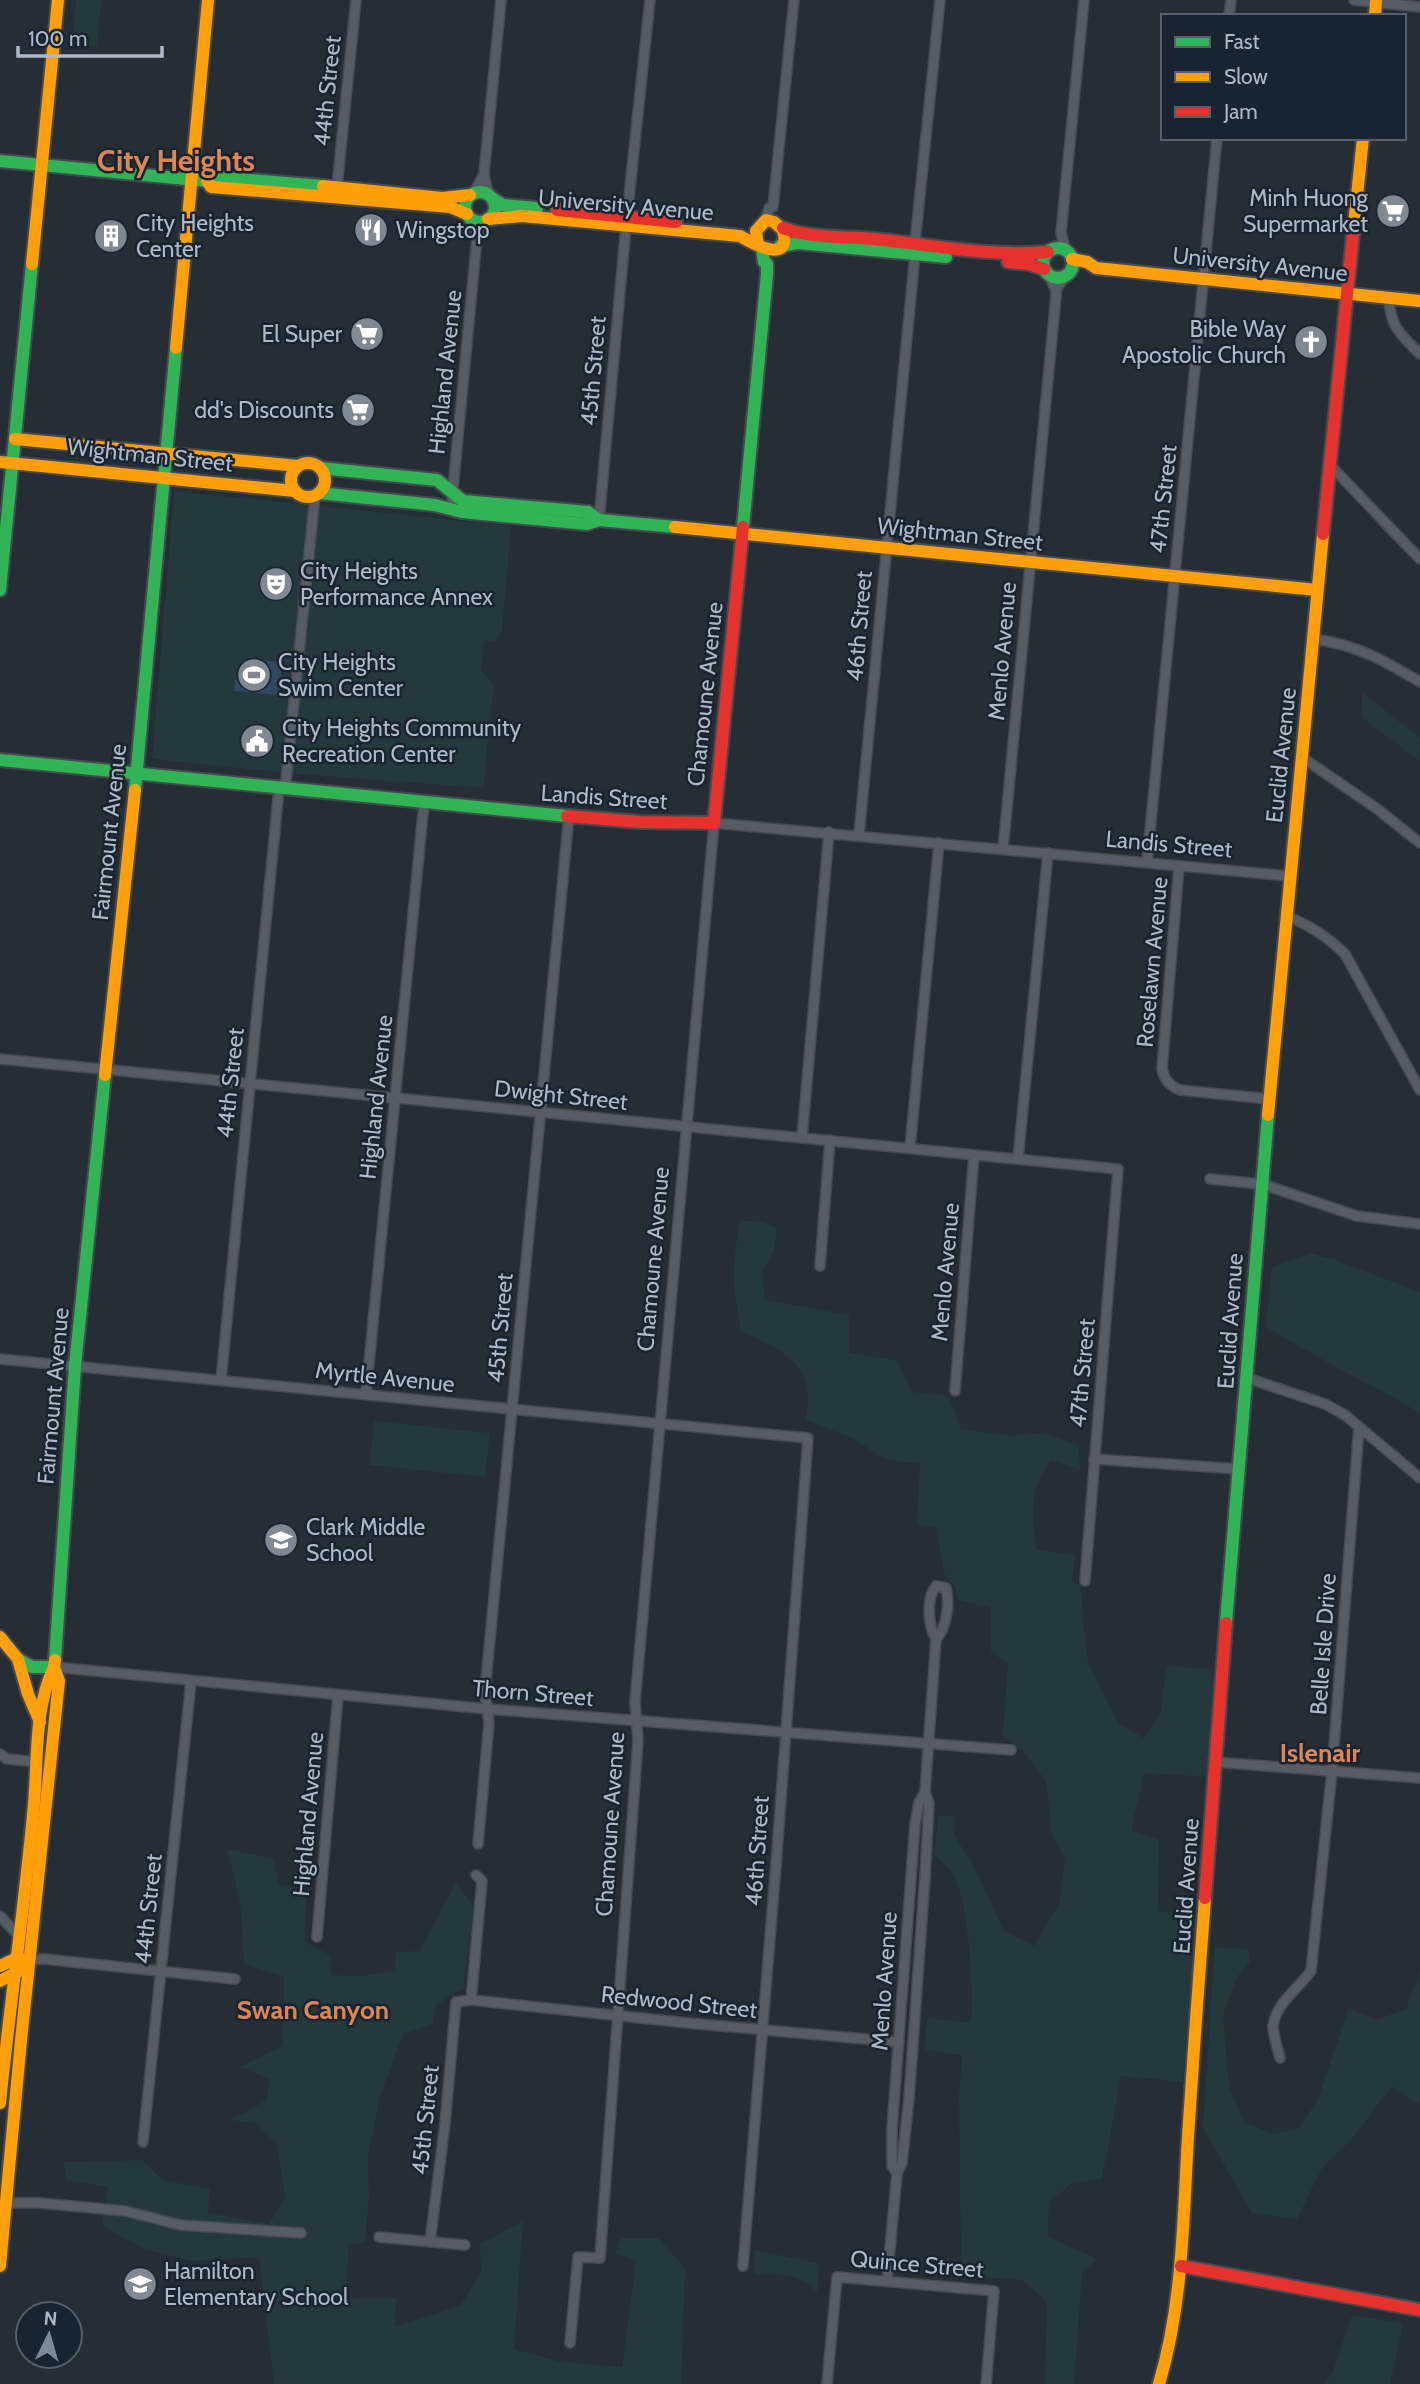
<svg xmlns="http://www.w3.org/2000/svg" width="1420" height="2384" font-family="Cabin,sans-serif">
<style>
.green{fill:#23393b}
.water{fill:#314860}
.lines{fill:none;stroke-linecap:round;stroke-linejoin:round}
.street-casing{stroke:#444a50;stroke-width:12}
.fast-casing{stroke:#444a50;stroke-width:16}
.slow-casing{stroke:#444a50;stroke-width:16}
.jam-casing{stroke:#444a50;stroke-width:16}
.street{stroke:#565c63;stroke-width:9}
.fast{stroke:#30b455;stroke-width:12}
.slow{stroke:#ff9f0a;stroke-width:12}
.jam{stroke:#e5322d;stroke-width:12}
.labels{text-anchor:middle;stroke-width:5;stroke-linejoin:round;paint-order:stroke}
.street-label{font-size:23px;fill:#afbac7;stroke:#192430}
.poi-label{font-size:23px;fill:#afbac7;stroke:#192430;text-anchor:start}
.quarter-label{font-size:26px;font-weight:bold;fill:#da8657;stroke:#192430}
.district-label{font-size:30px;font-weight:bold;fill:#da8657;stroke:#192430}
</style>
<rect width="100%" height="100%" fill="#262e35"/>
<g class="green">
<path d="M76,0h25l-4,46 -25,-3z"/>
<path d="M174,491l337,35 -9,105 -7,10h-11l-3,29 13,15 -11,103 -185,-14 -146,-15z"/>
<path d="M1362,692l58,46v23l-59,-44z"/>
<path d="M740,1221h17l20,6 -3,24 -12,21 3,28 84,15v38l47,7 16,32 37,4 12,33 51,7 30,-3 37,12 1,25 -29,-10c-23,33 -19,51 -15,90l39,5 -3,27 9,3 2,38 5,39 31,62 25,14 16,-24 7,-48 46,3 -4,108 -65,-4 -13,58 28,9 -1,71 40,4 -15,167 -62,-6 -19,103 -28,3 -25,20 -1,34 49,23 -15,14 -8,111h-29l2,-82 -25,-22 -61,-4 -2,-181 3,-40 -37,-5 2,-32 44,5c3,-32 -2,-129 -21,-153 -4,-6 -11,-10 -16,-15l4,-40 17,2 -1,18 18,28 32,68 31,15 15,-29 9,-11 6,-47 -13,-23 -6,-55 -20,-26 -23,-19 5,-73 -17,-10v-45l-33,-8 -4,-14 -9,-10 -9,-48 -19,-4 3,-60 -35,-5 -33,-21 -46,-18c1,-10 3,-23 1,-33 -4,-28 -43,-47 -66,-56 -9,-42 -9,-68 -1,-110z"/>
<path d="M1310,1253l25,7 85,32v121c-51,-30 -104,-55 -154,-86l6,-60z"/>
<path d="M374,1421l116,12 -5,44 -115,-12z"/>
<path d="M227,1849l46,10 6,27 27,6 -1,50 25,13 1,20 31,1 33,-6 1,-18 24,-1 36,-69 18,25 -11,81 -27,17 -4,20 -29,9 -23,63 -12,58 1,42 -4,46 -16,1 -4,55 51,-1 -1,28 65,-20 21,-33 -1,-29 43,-23 -9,128 47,13 61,5 14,-106 -21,-7 6,-16h37l27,30 -4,116h-407l-15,-127 -67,4 -48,-12 -42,-24 6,-38 -41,-7 -4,-18 79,-2 21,20 47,9 -2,24 61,11 16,-26 -8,-54 -21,-21 -26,-3 37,-20 2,-21 -29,-12 42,-21 2,-69 -40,-13 -4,-62z"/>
<path d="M1215,1947l33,2 2,13 -13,15 -14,38 6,73 15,34 30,12 25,-6 19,-29 31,-91 27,12 30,-11 14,-38v130l-3,3 -25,-18 -41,54 -29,28 -25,51 -45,-6 -49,-85z"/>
<path d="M755,2250l61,13 3,3 -2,26c-19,-20 -38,-17 -63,-18z"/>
<path d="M1352,2315l51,8 -13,61h-66l9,-12z"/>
</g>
<path class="water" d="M246,659l36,3 -3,33 -45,-4 1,-11 9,1z"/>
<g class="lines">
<g class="street-casing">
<g id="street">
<path d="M1354,0l66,7"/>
<path d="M1229,16l2,-16"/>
<path d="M337,187l19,-187"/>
<path d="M474,193l10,-19"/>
<path d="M488,194l-4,-20 17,-174"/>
<path d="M627,216l23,-216"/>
<path d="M474,220l-1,8 4,10"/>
<path d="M766,220l3,-12 4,-1 21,-207"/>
<path d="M915,243l25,-243"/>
<path d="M1066,251l-5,-18 23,-233"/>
<path d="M1047,273l9,17"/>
<path d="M1389,298c1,29 12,37 31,56"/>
<path d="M1330,465l90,94"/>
<path d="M451,509l26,-271 7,-17"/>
<path d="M599,520l27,-294"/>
<path d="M1314,639c43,6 69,21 106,43"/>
<path d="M1303,758l73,50 44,35"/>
<path d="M859,835l56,-581"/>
<path d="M1003,849l53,-553v-6l9,-14"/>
<path d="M1147,863l70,-725"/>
<path d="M1179,866l-17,203c2,10 9,18 18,21l89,9"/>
<path d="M1286,916c21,8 43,22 59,38l75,136"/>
<path d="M0,1059l1118,110 -33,412"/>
<path d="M802,1138l27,-306"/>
<path d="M910,1148l29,-305"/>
<path d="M1018,1159l30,-306"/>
<path d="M1210,1179l52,5 95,32 63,8"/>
<path d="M820,1266l10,-126"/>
<path d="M0,1359l808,79 -32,427 -33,401"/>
<path d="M1247,1378l78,26 20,11 75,63"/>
<path d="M221,1380l58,-591 7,-8 29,-285"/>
<path d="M955,1391l19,-236"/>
<path d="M366,1394l58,-591"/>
<path d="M1094,1459l145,10"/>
<path d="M54,1667l434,42 523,41"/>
<path d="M0,1754l7,5 31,3"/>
<path d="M1215,1762l205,16"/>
<path d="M478,1844l11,-121 -4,-32 84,-876"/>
<path d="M0,1916l20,21"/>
<path d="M317,1937l21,-242"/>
<path d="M30,1960l14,-1 191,20"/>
<path d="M471,2000l11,-119 -6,-6"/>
<path d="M1280,2058c-2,-9 -7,-22 -7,-32 3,-23 25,-37 38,-55l21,-200 27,-344"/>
<path d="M143,2142l48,-461"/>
<path d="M897,2173l-5,-7v-37l23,-305 4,-22 6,-10"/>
<path d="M4,2203h35l86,8 55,14 121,8"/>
<path d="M379,2237l86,8"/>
<path d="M430,2242l15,-118 11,-122 15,-2 217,23 211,19"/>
<path d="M887,2281l10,-108 5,-10 7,-65 16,-221 4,-74 -4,-11 11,-153c-8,-13 -10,-41 0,-53l10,2c4,16 1,39 -10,51"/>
<path d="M570,2343l8,-86 22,1 38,-518 -3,-38 79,-879 575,53"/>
<path d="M827,2384l10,-107 157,14 -8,93"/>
</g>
</g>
<g class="fast-casing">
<g id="fast">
<path d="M0,161l207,20 6,-4 110,9"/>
<circle cx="480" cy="207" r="15"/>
<path d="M492,198l11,7 34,3"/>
<path d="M780,246l18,-3 148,14"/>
<circle cx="1058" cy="263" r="15"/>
<path d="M320,468l117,12 26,21 125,11 11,8"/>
<path d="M319,493l116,12 27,7 125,12 12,-4 76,7"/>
<path d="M743,527l24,-253v-10l-3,-2 -2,-14"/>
<path d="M0,590l32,-326"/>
<path d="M0,760l567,56"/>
<path d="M135,790l41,-442"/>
<path d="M1226,1623l42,-508"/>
<path d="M18,1659l14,8h22"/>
<path d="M55,1660l20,-294 30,-291"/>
</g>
</g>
<g class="slow-casing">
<g id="slow">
<path d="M1375,16l1,-16"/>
<path d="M207,181l4,6 239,20 17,7"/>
<path d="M323,186l119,12 28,-3"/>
<path d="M488,219l34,-3 218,20c12,7 52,30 43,-6l-9,-8 -8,-2 -10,11 2,14"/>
<path d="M1353,234l10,-96"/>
<path d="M1072,259l15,3 9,6 324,33"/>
<path d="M32,264l26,-264"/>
<path d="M176,348l32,-348"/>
<path d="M15,439l283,27"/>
<path d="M0,462l295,29"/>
<circle cx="308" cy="480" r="17"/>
<path d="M675,527l642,63"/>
<path d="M105,1075l30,-285"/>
<path d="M1268,1115l55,-581"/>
<path d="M0,1637l18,22 10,35 12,28"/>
<path d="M0,1966l15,-7h7"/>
<path d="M0,1981l21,-11"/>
<path d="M0,2103c10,-100 25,-199 34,-299 4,-45 0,-95 20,-137"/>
<path d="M0,2266l21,-226 38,-359 -5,-14 1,-7"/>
<path d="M1159,2384c24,-81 24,-163 29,-247 5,-80 11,-159 17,-239"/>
</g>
</g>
<g class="jam-casing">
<g id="jam">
<path d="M557,210l119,12"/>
<path d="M783,228c30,11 60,8 92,11 58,6 114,18 173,13"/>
<path d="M1008,262l21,2 15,5"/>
<path d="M1323,534l30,-300"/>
<path d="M567,816l73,6 74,1 29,-296"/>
<path d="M1205,1898l21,-275"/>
<path d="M1181,2266l239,44"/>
</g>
</g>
<use href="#street" class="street"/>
<use href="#fast" class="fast"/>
<use href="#slow" class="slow"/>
<use href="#jam" class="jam"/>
</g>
<defs>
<g id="supermarket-disc" transform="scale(1.75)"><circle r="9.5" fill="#7f8994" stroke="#192430"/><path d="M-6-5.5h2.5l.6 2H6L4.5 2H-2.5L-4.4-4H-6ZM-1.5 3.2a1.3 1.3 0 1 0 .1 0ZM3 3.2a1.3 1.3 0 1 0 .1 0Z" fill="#fff"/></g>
<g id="restaurant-disc" transform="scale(1.75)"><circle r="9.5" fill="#7f8994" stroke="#192430"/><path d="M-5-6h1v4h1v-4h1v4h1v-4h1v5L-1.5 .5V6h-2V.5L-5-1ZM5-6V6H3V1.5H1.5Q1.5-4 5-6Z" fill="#fff"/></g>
<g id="building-disc" transform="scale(1.75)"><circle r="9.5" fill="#7f8994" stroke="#192430"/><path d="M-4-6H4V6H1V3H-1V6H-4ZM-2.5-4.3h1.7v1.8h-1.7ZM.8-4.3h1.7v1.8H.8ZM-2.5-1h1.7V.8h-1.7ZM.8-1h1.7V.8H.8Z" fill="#fff"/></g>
<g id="church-disc" transform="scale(1.75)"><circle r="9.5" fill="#7f8994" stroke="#192430"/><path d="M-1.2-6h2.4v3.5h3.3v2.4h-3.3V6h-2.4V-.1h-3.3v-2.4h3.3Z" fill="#fff"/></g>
<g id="theatre-disc" transform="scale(1.75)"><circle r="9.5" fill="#7f8994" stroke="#192430"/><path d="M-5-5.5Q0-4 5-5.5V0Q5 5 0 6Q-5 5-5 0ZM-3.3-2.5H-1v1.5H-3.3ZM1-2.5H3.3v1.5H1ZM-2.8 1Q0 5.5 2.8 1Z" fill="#fff"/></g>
<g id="stadium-disc" transform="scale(1.75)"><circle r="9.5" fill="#7f8994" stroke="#192430"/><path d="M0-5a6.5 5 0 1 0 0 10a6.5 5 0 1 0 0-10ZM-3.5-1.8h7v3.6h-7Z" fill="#fff"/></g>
<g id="civic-disc" transform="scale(1.75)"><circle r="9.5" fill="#7f8994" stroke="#192430"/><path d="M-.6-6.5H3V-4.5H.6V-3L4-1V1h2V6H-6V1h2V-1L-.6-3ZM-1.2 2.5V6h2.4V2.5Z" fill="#fff"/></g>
<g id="school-disc" transform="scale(1.75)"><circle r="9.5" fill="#7f8994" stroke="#192430"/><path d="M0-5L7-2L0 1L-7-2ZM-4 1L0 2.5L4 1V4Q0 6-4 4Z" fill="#fff"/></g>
</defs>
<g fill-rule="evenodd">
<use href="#supermarket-disc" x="1393" y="211"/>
<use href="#restaurant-disc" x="371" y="230"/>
<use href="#building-disc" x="111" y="236"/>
<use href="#supermarket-disc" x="367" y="334"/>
<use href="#church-disc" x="1311" y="342"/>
<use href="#supermarket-disc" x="358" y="410"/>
<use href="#theatre-disc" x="276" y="584"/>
<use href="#stadium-disc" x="254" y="675"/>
<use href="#civic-disc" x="257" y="741"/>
<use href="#school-disc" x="281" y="1540"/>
<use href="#school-disc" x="140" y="2284"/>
</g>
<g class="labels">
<g class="street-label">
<text transform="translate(327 91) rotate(-84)" y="8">44th Street</text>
<text transform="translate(626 205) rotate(5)" y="8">University Avenue</text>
<text transform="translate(1260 264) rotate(6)" y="8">University Avenue</text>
<text transform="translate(593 371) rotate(-85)" y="8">45th Street</text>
<text transform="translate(445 372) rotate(-84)" y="8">Highland Avenue</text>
<text transform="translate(150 455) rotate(6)" y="8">Wightman Street</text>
<text transform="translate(1163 499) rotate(-84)" y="8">47th Street</text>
<text transform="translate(960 534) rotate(6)" y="8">Wightman Street</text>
<text transform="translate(859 626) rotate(-85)" y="8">46th Street</text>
<text transform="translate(1002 651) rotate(-85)" y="8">Menlo Avenue</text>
<text transform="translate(705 694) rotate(-84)" y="8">Chamoune Avenue</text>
<text transform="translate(1281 755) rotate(-84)" y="8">Euclid Avenue</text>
<text transform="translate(604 797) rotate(4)" y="8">Landis Street</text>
<text transform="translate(109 832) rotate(-84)" y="8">Fairmount Avenue</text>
<text transform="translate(1169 844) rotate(5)" y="8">Landis Street</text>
<text transform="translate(1152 962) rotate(-85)" y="8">Roselawn Avenue</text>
<text transform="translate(230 1083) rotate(-84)" y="8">44th Street</text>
<text transform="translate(561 1095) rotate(6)" y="8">Dwight Street</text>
<text transform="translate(376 1097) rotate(-84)" y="8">Highland Avenue</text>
<text transform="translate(653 1259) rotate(-85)" y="8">Chamoune Avenue</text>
<text transform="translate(945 1272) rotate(-85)" y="8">Menlo Avenue</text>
<text transform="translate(1230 1321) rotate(-86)" y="8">Euclid Avenue</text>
<text transform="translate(500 1328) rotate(-85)" y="8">45th Street</text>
<text transform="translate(1082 1373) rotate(-85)" y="8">47th Street</text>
<text transform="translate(385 1377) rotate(6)" y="8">Myrtle Avenue</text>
<text transform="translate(53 1396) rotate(-85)" y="8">Fairmount Avenue</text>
<text transform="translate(1323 1644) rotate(-86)" y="8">Belle Isle Drive</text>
<text transform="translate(533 1693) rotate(5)" y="8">Thorn Street</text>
<text transform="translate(308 1814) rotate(-85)" y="8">Highland Avenue</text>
<text transform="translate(610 1824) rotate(-86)" y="8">Chamoune Avenue</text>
<text transform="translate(757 1851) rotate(-86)" y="8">46th Street</text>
<text transform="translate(1186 1886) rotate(-86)" y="8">Euclid Avenue</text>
<text transform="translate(148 1909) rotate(-84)" y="8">44th Street</text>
<text transform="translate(884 1981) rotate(-86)" y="8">Menlo Avenue</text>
<text transform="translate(679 2002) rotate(6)" y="8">Redwood Street</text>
<text transform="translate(425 2120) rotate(-84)" y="8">45th Street</text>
<text transform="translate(917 2264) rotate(5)" y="8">Quince Street</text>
</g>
<g class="poi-label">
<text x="1368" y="206" text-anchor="end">Minh Huong<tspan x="1368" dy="26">Supermarket</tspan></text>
<text x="136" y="231">City Heights<tspan x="136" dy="26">Center</tspan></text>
<text x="396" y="238">Wingstop</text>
<text x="1286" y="337" text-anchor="end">Bible Way<tspan x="1286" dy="26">Apostolic Church</tspan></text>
<text x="342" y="342" text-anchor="end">El Super</text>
<text x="334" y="418" text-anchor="end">dd's Discounts</text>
<text x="300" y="579">City Heights<tspan x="300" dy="26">Performance Annex</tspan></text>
<text x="278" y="670">City Heights<tspan x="278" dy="26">Swim Center</tspan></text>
<text x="282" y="736">City Heights Community<tspan x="282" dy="26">Recreation Center</tspan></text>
<text x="306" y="1535">Clark Middle<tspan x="306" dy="26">School</tspan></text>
<text x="164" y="2279">Hamilton<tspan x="164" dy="26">Elementary School</tspan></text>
</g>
<g class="quarter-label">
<text x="1320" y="1762">Islenair</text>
<text x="313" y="2019">Swan Canyon</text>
</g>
<g class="district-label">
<text x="176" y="171">City Heights</text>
</g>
</g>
<rect x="1161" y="14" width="245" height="126" fill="#192430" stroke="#55606c" stroke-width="2"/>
<rect x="1175" y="37" width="35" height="10" fill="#30b455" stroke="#55606c" stroke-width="2"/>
<text x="1224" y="49" font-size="21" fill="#afbac7">Fast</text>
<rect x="1175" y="72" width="35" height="10" fill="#ff9f0a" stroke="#55606c" stroke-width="2"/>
<text x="1224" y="84" font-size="21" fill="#afbac7">Slow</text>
<rect x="1175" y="107" width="35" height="10" fill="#e5322d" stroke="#55606c" stroke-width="2"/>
<text x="1224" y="119" font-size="21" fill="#afbac7">Jam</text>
<g transform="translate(49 2335) rotate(5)"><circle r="33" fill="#192430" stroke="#55606c" stroke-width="2"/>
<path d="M0-5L12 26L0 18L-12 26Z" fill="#7f8994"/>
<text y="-10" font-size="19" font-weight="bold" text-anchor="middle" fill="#afbac7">N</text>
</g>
<path d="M18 46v10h144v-10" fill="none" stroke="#afbac7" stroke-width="3.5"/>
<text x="28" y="46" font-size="21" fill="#afbac7" stroke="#192430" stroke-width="5" paint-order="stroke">100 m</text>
</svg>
